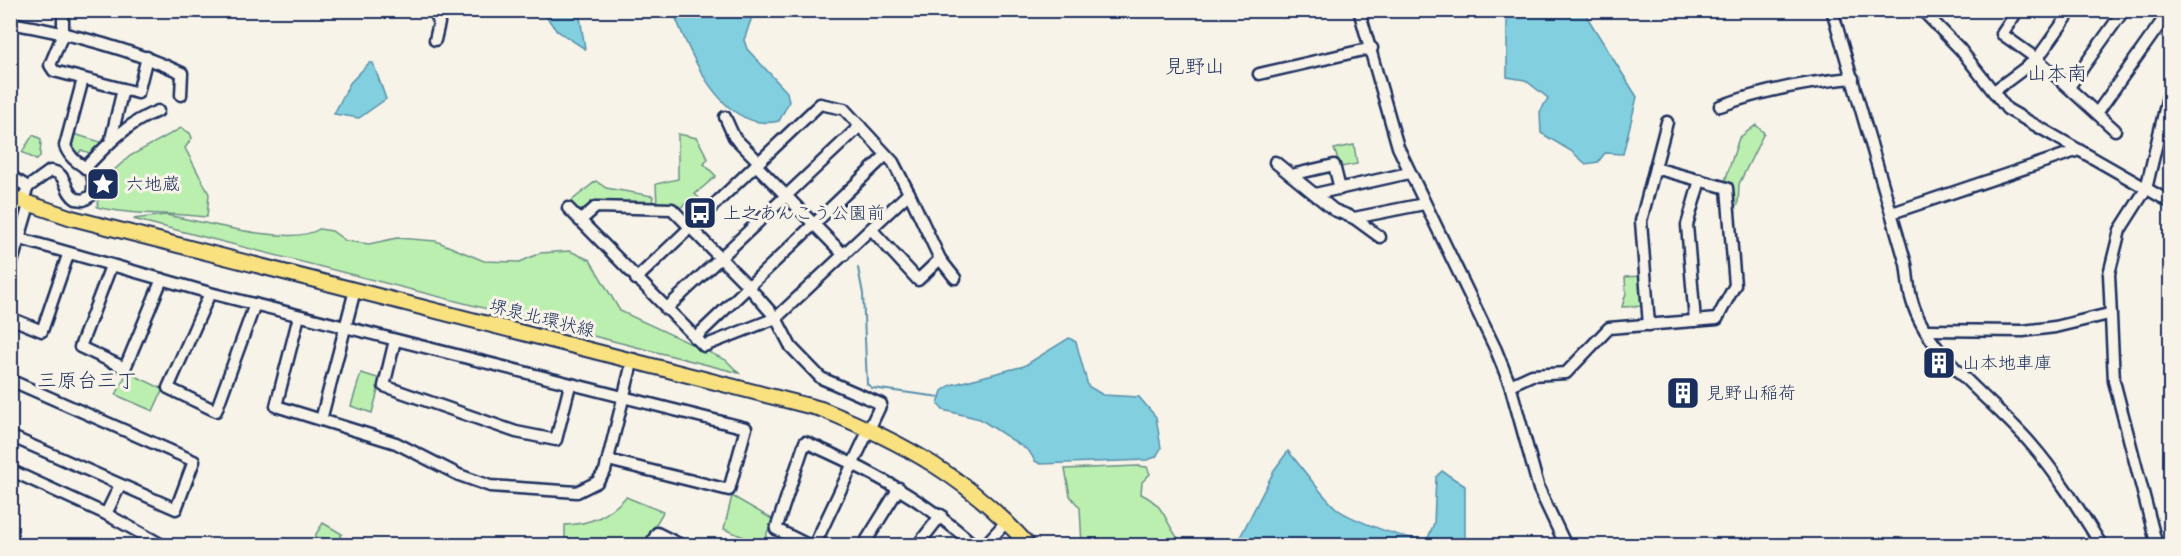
<svg xmlns="http://www.w3.org/2000/svg" width="2181" height="556" font-family="'Gochi Hand','Klee One',sans-serif">
<style>
.green{fill:#bbefaf;stroke:#6b8f86;stroke-width:1.5}
.water{fill:#81cfdf;stroke:#588fab;stroke-width:1.5}
.lines{fill:none;stroke-linecap:round;stroke-linejoin:round}
.stream{stroke:#588fab;stroke-width:2}
.minor-casing{stroke:#1b2f5e;stroke-width:15}
.major-casing{stroke:#1b2f5e;stroke-width:18}
.minor{stroke:#f7f3e8;stroke-width:10}
.major{stroke:#fae180;stroke-width:14}
.labels{text-anchor:middle;stroke-width:6;stroke-linejoin:round;paint-order:stroke}
.poi-label{font-size:18px;fill:#1b2f5e;stroke:#f7f3e8;text-anchor:start}
.street-label{font-size:18px;fill:#1b2f5e;stroke:#f7f3e8}
.neighbourhood-label{font-size:20px;fill:#1b2f5e;stroke:#f7f3e8}
</style>
<rect width="100%" height="100%" fill="#f7f3e8"/>
<filter id="ink" filterUnits="userSpaceOnUse"><feTurbulence type="fractalNoise" baseFrequency=".0167" numOctaves="2"/><feDisplacementMap in="SourceGraphic" scale="12" xChannelSelector="R" yChannelSelector="G"/><feConvolveMatrix kernelMatrix="1 2 1 2 8 2 1 2 1" color-interpolation-filters="sRGB"/></filter>
<g filter="url(#ink)">
<g class="green">
<path d="M1756,125l8,8 -25,51 -1,21 -5,1 -1,-23 -7,-2 14,-43z"/>
<path d="M181,128l9,5 2,5 -7,10 24,46 -2,23c-38,-5 -73,-1 -110,-10l6,-27 27,-24z"/>
<path d="M74,134l30,9 -12,11 -11,-4 -3,5 -8,-11z"/>
<path d="M678,134l19,4 11,21 -4,5 12,12 -21,18 11,11 -8,8 -11,-11 -9,8 -21,-5 -1,-21 22,-5z"/>
<path d="M33,135l8,4 -1,18 -4,3 -14,-8z"/>
<path d="M1354,145l3,19 -16,3 -7,-18z"/>
<path d="M596,181l10,7 47,8 -1,9 -56,-3 -14,9 -5,-1 -7,-8z"/>
<path d="M165,215c34,5 127,33 154,14l13,2 14,10 23,3 28,-6 39,3 48,20 36,1 20,-9 30,-2 20,9 30,51 106,49 13,13 -606,-154z"/>
<path d="M1641,276l2,30 -21,1 4,-14 -1,-16z"/>
<path d="M127,372l36,17 -10,22 -37,-16z"/>
<path d="M361,373l20,6 -9,34 -21,-7z"/>
<path d="M1138,466l9,1 3,7 -8,8 -1,12c28,13 23,32 43,51h-102l-2,-37 -10,-12 -5,-27z"/>
<path d="M732,496l40,23 -9,26 -39,-16z"/>
<path d="M626,497l37,15 -19,33h-79v-20c26,-1 43,-9 61,-28z"/>
<path d="M323,523l19,11 -7,11h-21l2,-11z"/>
</g>
<g class="water">
<path d="M542,11h41l-3,6 5,32 -29,-19z"/>
<path d="M673,11h81l-10,29 3,9 40,43 2,10 -10,19c-57,14 -90,-69 -106,-110z"/>
<path d="M1507,11h81l-1,6 50,80 -14,57 -18,-1 -7,9 -12,2 -15,-13 -30,-18 -1,-21 8,-14 -23,-18 -18,-3z"/>
<path d="M369,63h4l13,36 -27,19 -25,-4 16,-31z"/>
<path d="M1069,338l7,4 12,44 15,9 36,2 17,20 5,31 -5,9 -9,3 -107,4 -5,-3 -6,-10 -49,-32 -37,-9 -5,-6 4,-13 9,-6 73,-19z"/>
<path d="M1288,451c16,19 31,41 48,57 12,11 78,36 92,30l6,-15 2,-46 6,-6 23,15v59h-229l39,-76z"/>
</g>
<g class="lines">
<path class="stream" d="M858,268l5,26 4,90 5,4 68,9"/>
<g class="minor-casing">
<g id="minor">
<path d="M63,10v24l-13,31 4,6 69,18"/>
<path d="M435,10l4,13 -4,17"/>
<path d="M1359,10l39,137 98,203 14,35 29,104 27,57"/>
<path d="M1832,10l74,254c2,12 2,25 6,37 15,55 83,100 119,143 27,31 49,67 71,102"/>
<path d="M1922,10l38,39 47,60 163,93"/>
<path d="M2018,10l-16,24 35,25 78,71"/>
<path d="M10,23c59,10 118,25 172,50l-1,22"/>
<path d="M1259,74l113,-26"/>
<path d="M2069,87l55,-77"/>
<path d="M1994,91l43,-32 35,-49"/>
<path d="M1720,106c44,-16 86,-24 133,-28"/>
<path d="M2097,113l73,-103"/>
<path d="M725,117l9,20 25,25"/>
<path d="M111,139l12,-50 15,4 9,-36"/>
<path d="M1275,162l59,48 20,8 26,19"/>
<path d="M756,165l88,90"/>
<path d="M85,168c22,-23 43,-46 73,-57"/>
<path d="M1291,175l43,-10 6,24"/>
<path d="M10,176l18,11"/>
<path d="M909,193l31,66 15,19"/>
<path d="M1315,194l94,-21"/>
<path d="M22,202l6,-15 22,-16c18,1 13,20 26,28l8,1 8,-5c7,-35 -16,-22 -27,-49l18,-67"/>
<path d="M568,208l136,138 72,-28 133,-125 -16,-31 -49,-53 -24,-5 -184,175"/>
<path d="M1892,213l187,-63"/>
<path d="M1354,218l70,-14"/>
<path d="M580,221l16,-14 76,2 76,77 28,32 15,29 30,31 60,26 -67,142"/>
<path d="M871,229l47,51 22,-21"/>
<path d="M10,236l200,57 536,135 -17,62 -121,-30"/>
<path d="M111,266l-31,81 45,21 37,-89"/>
<path d="M10,269l19,-64"/>
<path d="M210,293l-42,95 48,23 39,-107"/>
<path d="M666,309l194,-183"/>
<path d="M299,316l-23,90 120,37 63,32 31,11 87,6 20,-10 8,-11 28,-112"/>
<path d="M10,318l32,13 26,-76"/>
<path d="M1695,321l-8,-96 13,-45"/>
<path d="M1649,325l-8,-104 26,-99"/>
<path d="M1925,330l98,1 32,-4 54,-13"/>
<path d="M695,338l191,-183"/>
<path d="M395,340l-11,46 132,46 40,8 14,-55"/>
<path d="M10,380l184,81 -18,48 -166,-73"/>
<path d="M1510,385l22,-10 34,-2 43,-45 108,-9 18,-34 -8,-97 -72,-20"/>
<path d="M321,420l34,-130"/>
<path d="M10,470l96,44 58,32"/>
<path d="M106,514l14,-29"/>
<path d="M650,546l7,-13 26,13"/>
<path d="M810,546l-34,-17 29,-87c62,27 119,57 170,104"/>
<path d="M863,546l36,-58"/>
<path d="M917,546l24,-31"/>
<path d="M984,546l23,-25"/>
<path d="M2157,546l-43,-165 -5,-107 11,-44 26,-41 24,-101"/>
</g>
</g>
<g class="major-casing">
<path id="major" d="M10,197l62,21 749,191c82,33 149,70 208,137"/>
</g>
<use href="#minor" class="minor"/>
<use href="#major" class="major"/>
</g>
</g>
<defs>
<g id="sight-square" transform="scale(1.725)"><rect x="-9" y="-9" width="18" height="18" rx="4" fill="#1b2f5e" stroke="#f7f3e8"/><path d="M0-6L1.8-2.2L6-1.7L2.9 1.2L3.7 5.4L0 3.3L-3.7 5.4L-2.9 1.2L-6-1.7L-1.8-2.2Z" fill="#fff"/></g>
<g id="bus-square" transform="scale(1.725)"><rect x="-9" y="-9" width="18" height="18" rx="4" fill="#1b2f5e" stroke="#f7f3e8"/><path d="M-5-6H5V4H4V6H2V4H-2V6H-4V4H-5ZM-3.5-4V0h7V-4ZM-3.5 1.2v1.5H-2V1.2ZM2 1.2v1.5H3.5V1.2Z" fill="#fff"/></g>
<g id="building-square" transform="scale(1.725)"><rect x="-9" y="-9" width="18" height="18" rx="4" fill="#1b2f5e" stroke="#f7f3e8"/><path d="M-4-6H4V6H1V3H-1V6H-4ZM-2.5-4.3h1.7v1.8h-1.7ZM.8-4.3h1.7v1.8H.8ZM-2.5-1h1.7V.8h-1.7ZM.8-1h1.7V.8H.8Z" fill="#fff"/></g>
</defs>
<g fill-rule="evenodd">
<use href="#sight-square" x="103" y="184"/>
<use href="#bus-square" x="700" y="213"/>
<use href="#building-square" x="1939" y="363"/>
<use href="#building-square" x="1683" y="393"/>
</g>
<g class="labels">
<g class="poi-label">
<text x="126" y="190">六地蔵</text>
<text x="723" y="219">上之あんこう公園前</text>
<text x="1962" y="369">山本地車庫</text>
<text x="1706" y="399">見野山稲荷</text>
</g>
<g class="street-label">
<text transform="translate(542 318) rotate(14)" y="6">堺泉北環状線</text>
</g>
<g class="neighbourhood-label">
<text x="1195" y="73">見野山</text>
<text x="2057" y="80">山本南</text>
<text x="87" y="387">三原台三丁</text>
</g>
</g>
<rect width="2181" height="556" fill="none" stroke="#f7f3e8" stroke-width="36"/>
<rect x="18" y="18" width="2145" height="520" fill="none" stroke="#1b2f5e" stroke-width="2" filter="url(#ink)"/>
</svg>
